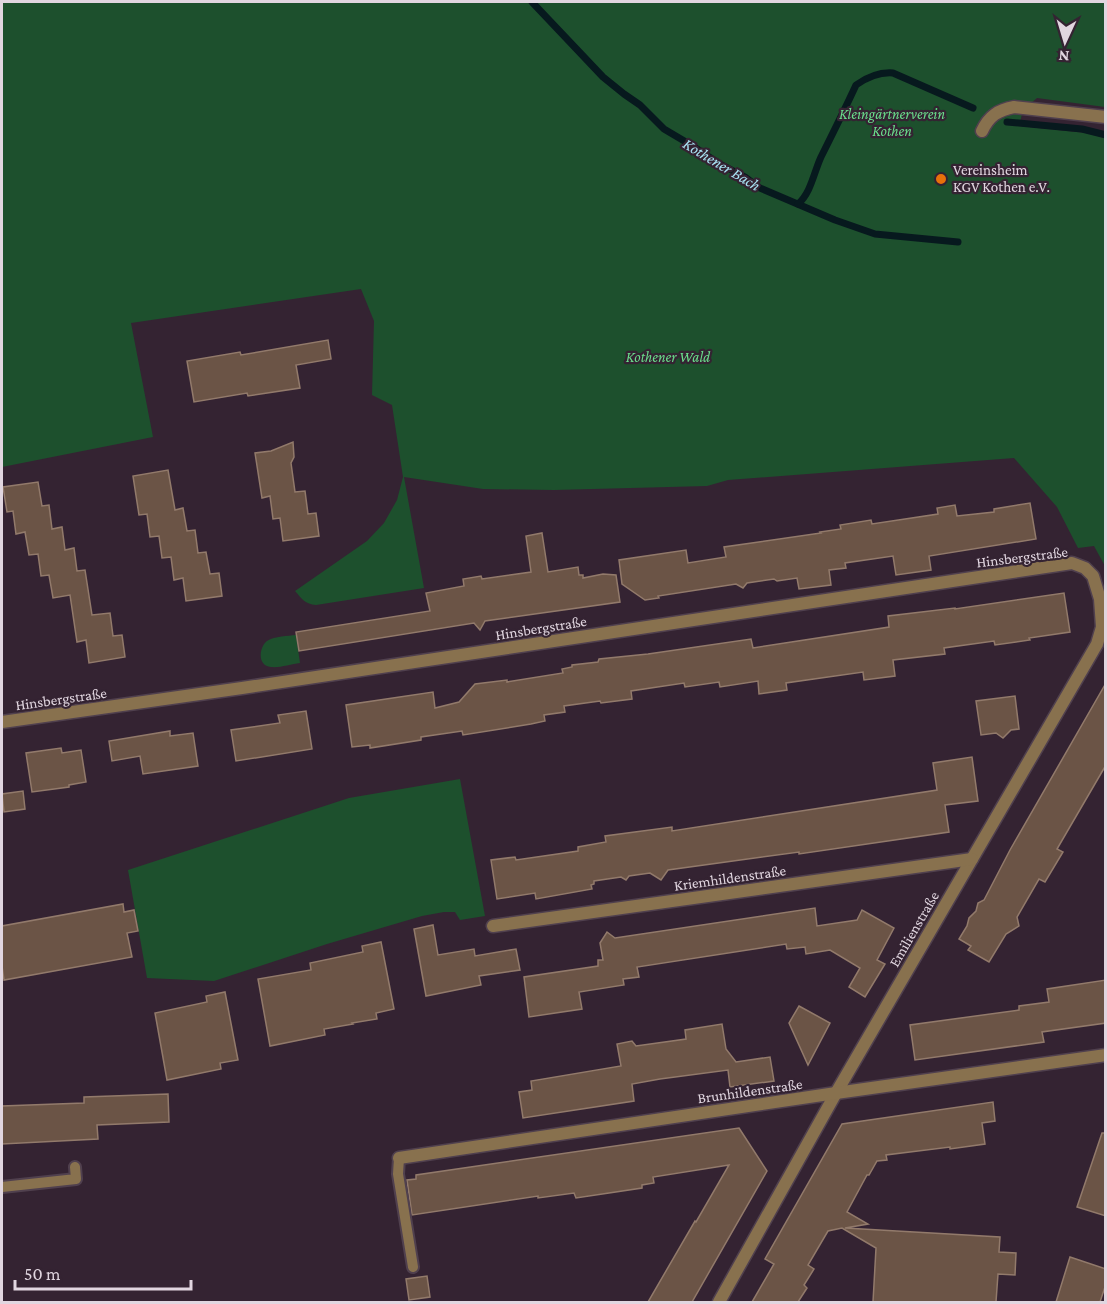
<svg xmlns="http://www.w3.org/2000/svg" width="1107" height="1304" font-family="'Crimson Pro',serif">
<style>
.green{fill:#1d502d}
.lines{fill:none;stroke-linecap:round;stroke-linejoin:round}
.stream{stroke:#07191e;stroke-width:7}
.building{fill:#6b5446;stroke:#927a6b;stroke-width:1.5}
.lane-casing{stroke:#50404e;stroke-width:14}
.street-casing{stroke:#50404e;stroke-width:15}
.lane{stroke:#88714e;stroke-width:10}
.street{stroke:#88714e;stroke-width:12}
.food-dot{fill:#e8710a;stroke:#342332;stroke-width:2}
.labels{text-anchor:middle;stroke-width:4.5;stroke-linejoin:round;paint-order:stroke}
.park-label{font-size:15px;font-style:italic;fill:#6adf8c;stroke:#342332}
.poi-label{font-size:15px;fill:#e1d6e0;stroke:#342332;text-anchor:start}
.street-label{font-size:15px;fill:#e1d6e0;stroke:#342332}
.water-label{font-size:16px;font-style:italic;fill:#a9e4f5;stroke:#342332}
</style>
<rect width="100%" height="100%" fill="#342332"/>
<g class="green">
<path d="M2,2h1103v105l-68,-9 -14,12 -4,16 86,9v431l-11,-20 -16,2 -21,-41 -43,-49 -286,22 -21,6 -153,4 -71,-1 -79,-12 20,111 -108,17c-11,-1 -14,-6 -21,-14l72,-50 17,-18 13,-23 6,-23 -11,-72 -20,-10 2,-74 -13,-32 -230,34 22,114 -151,30z"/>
<path d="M296,635l4,28c-9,1 -20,5 -29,4 -14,-1 -12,-20 -4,-26 8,-5 21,-5 29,-6z"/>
<path d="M460,779l25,137 -25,4 -5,-8h-11l-22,4 -95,28 -113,37 -67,-3 -19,-108 221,-72z"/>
</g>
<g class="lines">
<g class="stream">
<path d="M532,2l71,75 21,17 16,11 24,24 27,16 27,18 27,14 15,11 75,32 40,14 83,8"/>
<path d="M1007,122l75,7 24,6"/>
<path d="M798,204c13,-11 16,-32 23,-47 12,-24 24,-48 35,-72 10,-7 24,-13 37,-12l80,35"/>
</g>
</g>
<g class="building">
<path d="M328,340l3,19 -35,6 4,23 -52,8 -1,-3 -53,9 -7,-41 53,-9 1,3z"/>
<path d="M293,442l1,15 -3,6 4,29 10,-1 3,23 8,-1 3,23 -36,5 -3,-23 -7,1 -3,-23 -8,2 -7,-45 16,-2z"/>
<path d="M168,470l7,40 8,-2 4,23 8,-1 3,23 8,-1 4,22 9,-1 3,23 -36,5 -3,-23 -9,2 -3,-23 -9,1 -3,-22 -9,1 -3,-23 -8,1 -6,-39z"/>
<path d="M38,482l4,24 7,-1 3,24 10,-2 3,23 9,-2 3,23 8,-1 7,45 18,-2 3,23 9,-1 3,22 -36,6 -3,-23 -9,2 -7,-47 -17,3 -4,-23 -8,1 -3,-22 -9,1 -4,-23 -9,2 -3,-23 -6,1 -4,-25z"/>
<path d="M1030,503l6,36 -107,17 2,14 -35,5 -3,-19 -48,7 1,5 -17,2 2,15 -32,4 -2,-11 -20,3 -3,-2 -27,4 -4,5 -7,-4 -78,12 1,2 -14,2 -23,-16 -3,-24 67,-10 2,13 38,-6 -2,-10 97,-14 -1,-1 21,-3 -1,-4 31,-5 1,4 66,-10 -1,-6 18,-3 2,11 37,-4v-3z"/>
<path d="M542,533l6,39 30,-5 1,8h4v3l20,-4 13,1 4,27 -135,19 -5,9 -6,-7 -175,28 -3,-19 134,-21 -4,-18 38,-7 -1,-7 18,-3 1,3 49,-7 -5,-36z"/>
<path d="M1064,593l6,39 -41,6 1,2 -35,5 -1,-4 -50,7 1,6 -52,6 2,16 -31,4 -1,-8 -77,11 1,7 -28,4 -1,-13 -38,6 -1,-5 -34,5 -1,-4 -53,8 1,8 -31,4 -1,-2 -36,5 1,6 -21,3 1,6 -14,3 -68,11 -1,-4 -41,6v3l-51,8v-3l-18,2 -6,-42 87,-13 2,16 24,-6 16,-18 32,-4v2l56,-9 -1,-4 10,-2v-2l26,-3 1,-3 49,-5 103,-15 2,9 136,-21 -1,-11 67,-8v1z"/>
<path d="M1106,683v82l-49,84 6,3 -18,30 -6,-3 -22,38 2,9 -13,8 -17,28 -21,-12 3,-4 -12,-7 8,-13 2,-8 7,-7 2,-8 6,-3 26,-50z"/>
<path d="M1015,696l4,33 -8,1 -8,8 -7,-5 -15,2 -5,-34z"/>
<path d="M306,711l6,38 -76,12 -5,-31 49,-7 -2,-8z"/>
<path d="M170,731v5l23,-3 5,33 -55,8 -3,-18 -28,5 -3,-20z"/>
<path d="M61,748l1,5 19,-3 5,32 -17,3v2l-37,5 -6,-39z"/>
<path d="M972,757l6,44 -33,4 4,27 -150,22v-2l-131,18 -7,10 -11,-7 -21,3 -3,4 -5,-3 -27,4v3l-3,1 1,4 -56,10 -1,-6 -38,6 -6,-39 24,-3 1,3 62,-9v-4l28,-5 -1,-6 67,-9v4l265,-41 -4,-27z"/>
<path d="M23,791l2,18 -21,3 -2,-18z"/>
<path d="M123,904l1,8 10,-2 4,21 -11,2 5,24 -128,23 -2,-14v-40z"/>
<path d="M815,908l2,18 40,-6 5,-10 32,18 -17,32 8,4 -20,33 -16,-10 11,-19 -30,-18 -24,4 -1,-7 -18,2 -1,-5 -149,23 2,10 -16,2 1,6 -45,7 3,17 -53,8 -5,-40 74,-11v-6h5l-3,-17 7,-11 8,6z"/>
<path d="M433,925l5,30 36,-6 1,7 41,-7 4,21 -41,6 2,9 -55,11 -12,-67z"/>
<path d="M381,942l13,67 -18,4 1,6 -25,4 1,1 -29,5 1,6 -55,11 -12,-67 53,-9 -1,-7 53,-11 -1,-6z"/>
<path d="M1106,980v43l-64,9 2,10 -129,18 -5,-35 109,-15v-4l30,-4 -2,-13z"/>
<path d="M225,992l13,68 -18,3 1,6 -54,11 -12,-67 52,-11 -1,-6z"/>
<path d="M799,1006l31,17 -22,42 -19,-42z"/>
<path d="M722,1024l4,25 10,13 34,-5 4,24 -44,6 -2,-17 -68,9 -28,5 2,17 -111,17 -4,-26 13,-2 -1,-9 90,-15 -4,-22 15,-3 4,5 50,-7 -1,-9z"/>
<path d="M168,1094l1,28 -72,3 1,14 -96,5v-38l82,-3v-6z"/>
<path d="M993,1102l2,19 -13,2 3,21 -35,5v-2l-64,8 1,5 -10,1 -8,14h-2l-20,37 21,12 -23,4 155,9 -1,15 17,1 -1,22 -17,-1 -2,28h-123l3,-54 -34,-20 -14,3 -20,34 6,4 -10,16 3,3 -9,14h-46l22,-38 -9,-5 77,-135z"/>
<path d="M739,1128l28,43 -75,131h-44l47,-81 1,1 33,-57 -76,12 1,6 -12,2v3l-66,10 -2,-5 -36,5v-2l-126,19 -5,-35 9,-1v-4z"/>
<path d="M1102,1133h4v83l-29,-9z"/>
<path d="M1070,1257l36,12v15l-6,18h-44z"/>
<path d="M427,1276l3,21 -21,3 -3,-21z"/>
</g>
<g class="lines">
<g class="lane-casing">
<g id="lane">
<path d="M399,1158l-1,16 15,93"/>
<path d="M2,1187l74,-8 -1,-12"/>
</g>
</g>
<g class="street-casing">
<g id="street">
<path d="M982,131c7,-15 16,-21 32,-24l92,10"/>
<path d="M2,722l240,-34 830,-125 13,5 8,8 7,23 2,28 -5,17 -261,449 -117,209"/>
<path d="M493,926l479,-67"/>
<path d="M399,1158l437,-65 270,-38"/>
</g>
</g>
<use href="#lane" class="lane"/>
<use href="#street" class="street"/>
</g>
<circle class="food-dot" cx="941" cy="179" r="6"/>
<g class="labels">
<g class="park-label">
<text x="892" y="119">Kleingärtnerverein<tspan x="892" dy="17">Kothen</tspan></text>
<text x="668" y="362">Kothener Wald</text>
</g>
<g class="poi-label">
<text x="953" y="175">Vereinsheim<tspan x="953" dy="17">KGV Kothen e.V.</tspan></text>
</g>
<g class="street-label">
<text transform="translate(1022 557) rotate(-7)" y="5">Hinsbergstraße</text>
<text transform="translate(541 628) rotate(-9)" y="5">Hinsbergstraße</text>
<text transform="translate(61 699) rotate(-8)" y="5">Hinsbergstraße</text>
<text transform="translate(730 878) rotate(-8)" y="5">Kriemhildenstraße</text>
<text transform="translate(914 929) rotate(-60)" y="5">Emilienstraße</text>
<text transform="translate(750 1091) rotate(-8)" y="5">Brunhildenstraße</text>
</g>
<g class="water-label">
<text transform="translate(722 164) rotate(31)" y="6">Kothener Bach</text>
</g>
</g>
<rect width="1107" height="1304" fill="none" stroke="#e1d6e0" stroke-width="6"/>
<g transform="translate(1065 42) rotate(184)" stroke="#342332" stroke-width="4.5" paint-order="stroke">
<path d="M0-4.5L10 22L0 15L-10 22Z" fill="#e1d6e0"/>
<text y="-9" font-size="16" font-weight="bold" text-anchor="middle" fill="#e1d6e0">N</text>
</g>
<path d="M15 1280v9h176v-9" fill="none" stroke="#e1d6e0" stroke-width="3"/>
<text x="24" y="1280" font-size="18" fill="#e1d6e0" stroke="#342332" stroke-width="4.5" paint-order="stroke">50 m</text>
</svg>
